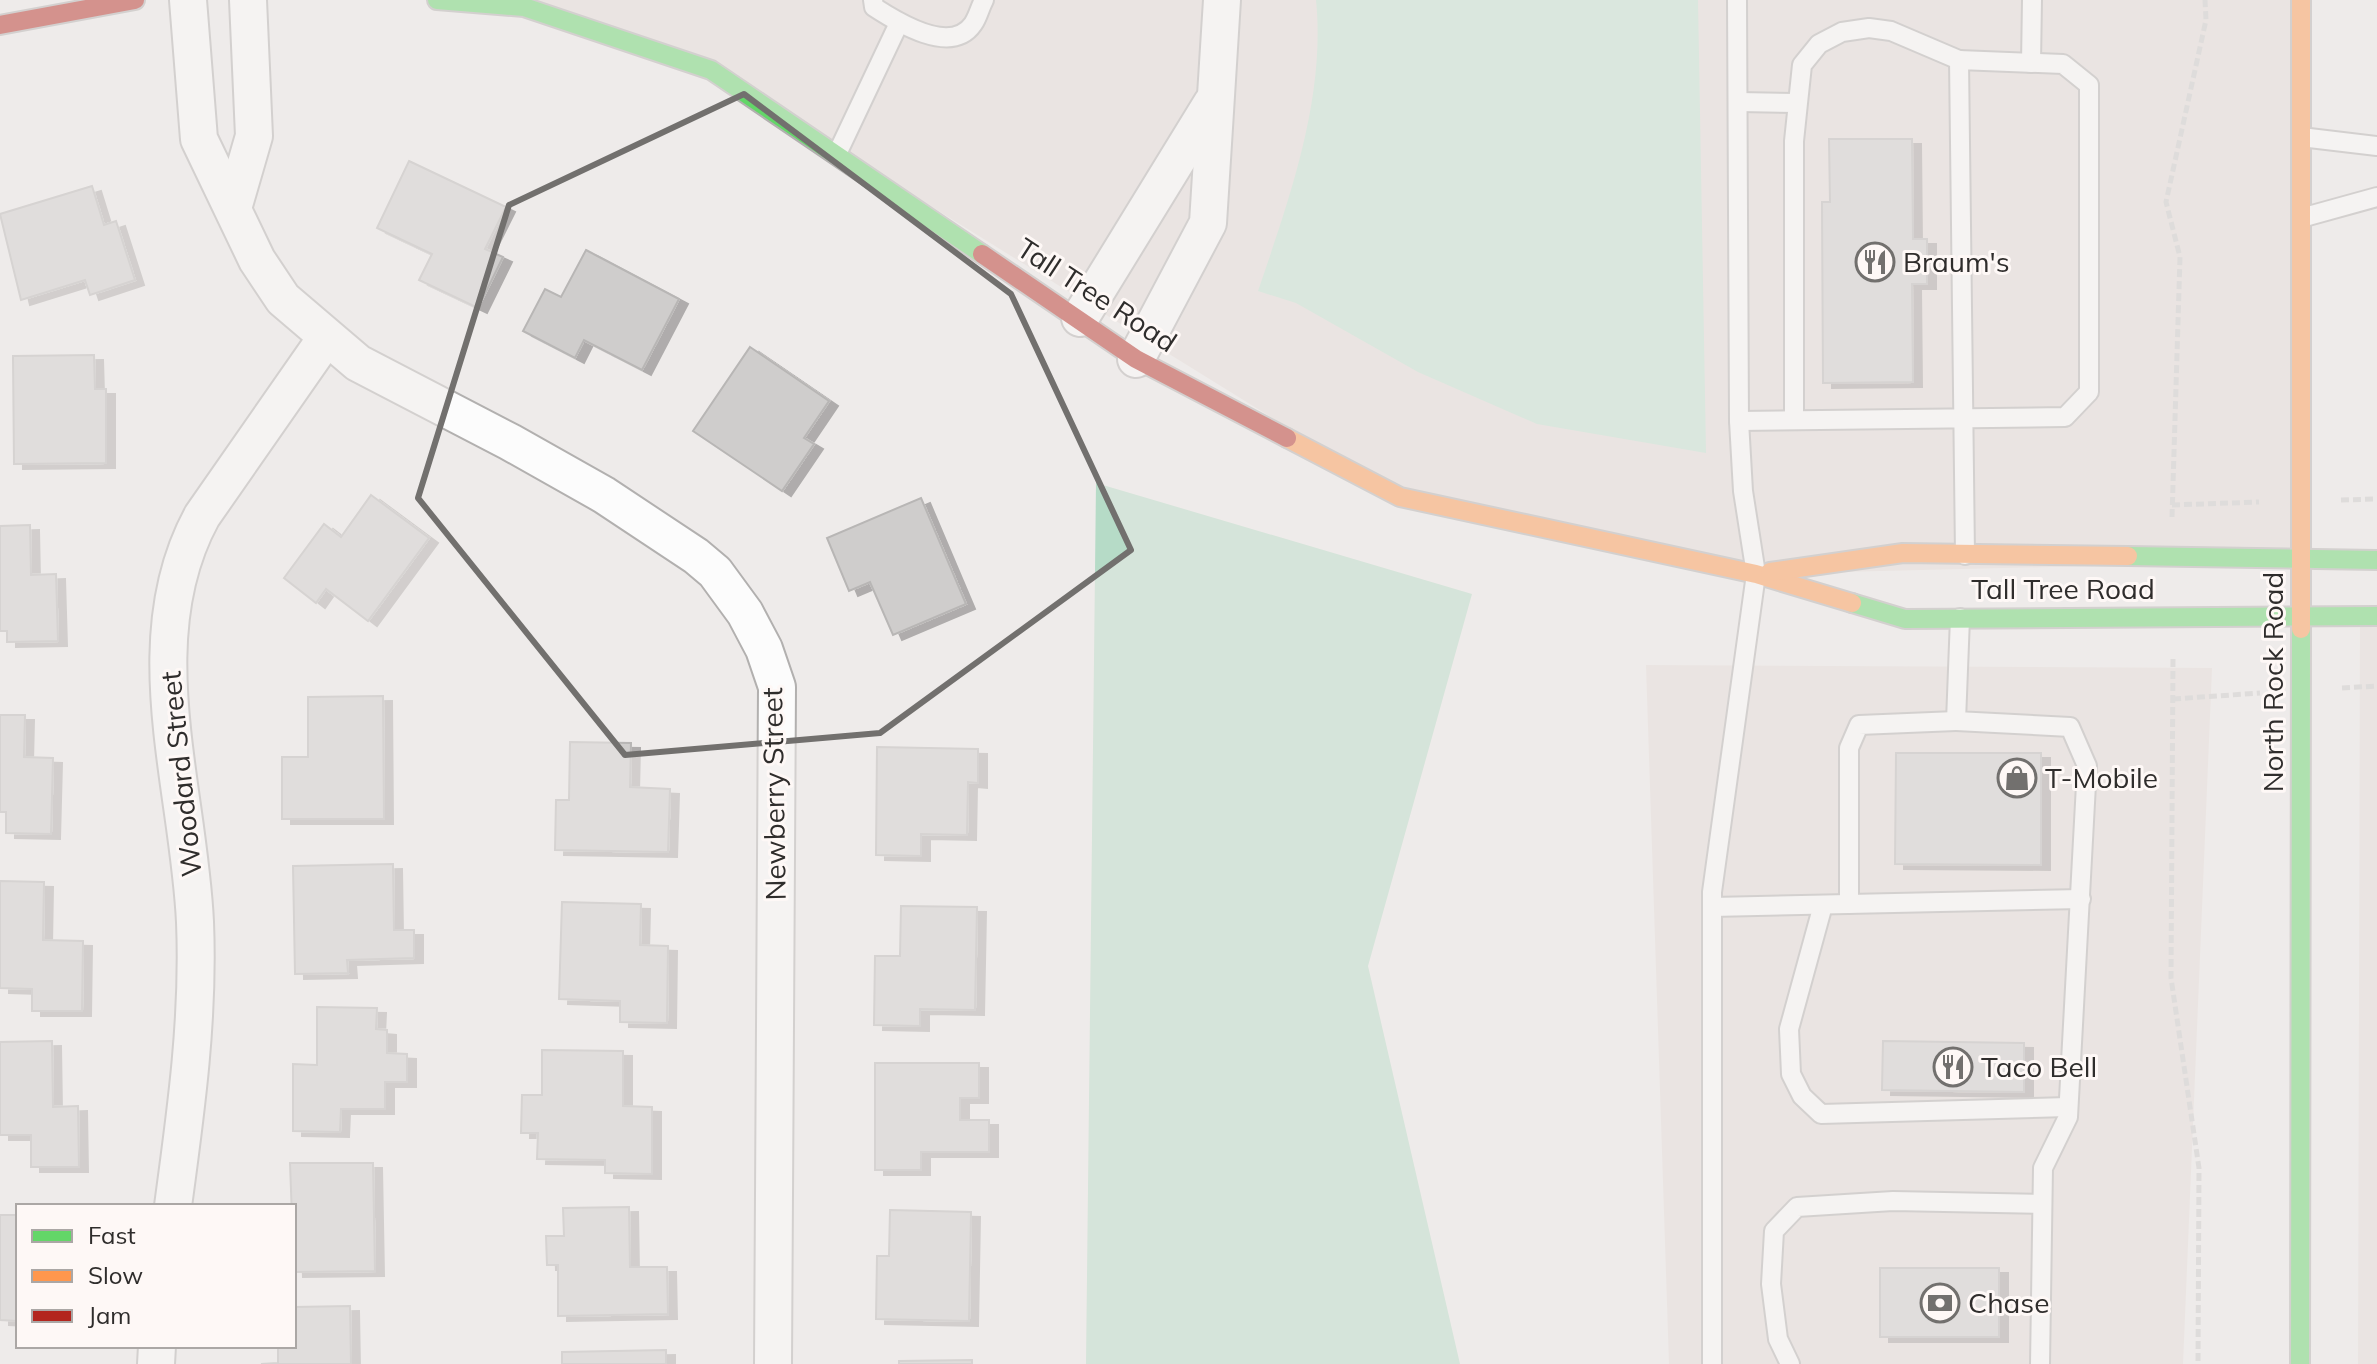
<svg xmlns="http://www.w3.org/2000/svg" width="2377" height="1364" font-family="Mulish,sans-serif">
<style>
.built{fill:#e4dcd9}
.green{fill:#c1e2d0}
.forest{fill:#b6dbc7}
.building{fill:#cfcdcc;stroke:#b8b6b5;stroke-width:2;filter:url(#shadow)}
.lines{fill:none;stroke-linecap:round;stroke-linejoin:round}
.lane-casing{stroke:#b2b0af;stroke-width:22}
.street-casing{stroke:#b2b0af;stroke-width:40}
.fast-casing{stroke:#b2b0af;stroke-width:22}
.slow-casing{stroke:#b2b0af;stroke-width:22}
.jam-casing{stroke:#b2b0af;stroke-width:22}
.path{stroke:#cbcaca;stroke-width:5;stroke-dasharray:8 4;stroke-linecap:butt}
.lane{stroke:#fcfcfc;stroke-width:18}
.street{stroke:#fcfcfc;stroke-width:36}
.fast{stroke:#63d668;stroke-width:18}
.slow{stroke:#ff974d;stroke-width:18}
.jam{stroke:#b3261e;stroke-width:18}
.marked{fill:none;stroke:#72706e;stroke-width:6;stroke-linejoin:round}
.labels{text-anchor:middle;stroke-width:6;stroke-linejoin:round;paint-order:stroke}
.poi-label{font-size:28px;fill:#2f2d2c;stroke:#fef8f6;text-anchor:start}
.street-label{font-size:28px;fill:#2f2d2c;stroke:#fef8f6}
</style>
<defs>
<filter id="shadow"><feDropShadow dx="9" dy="5" stdDeviation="0" flood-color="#0004"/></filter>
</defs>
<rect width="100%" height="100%" fill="#eeebea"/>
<g class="built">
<path d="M462,0h1840l-1,561 -545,13 -356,-77 -689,-427z"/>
<path d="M2360,616h17v748h-19z"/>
<path d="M1646,665l566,3 -29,696h-514z"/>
</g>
<path class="green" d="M1316,0h382l8,453 -169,-29 -119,-52 -122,-69 -38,-12c31,-91 68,-193 58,-291z"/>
<path class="forest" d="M1096,483l376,111 -104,372 92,398h-374z"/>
<g class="building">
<path d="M1829,139h83l1,100h14v45h-15l1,98 -90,1 -1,-181h8z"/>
<path d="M409,161l97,46 -21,42 18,8 -25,51 -59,-28 13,-26 -55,-26z"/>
<path d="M92,186l12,39 12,-4 19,59 -45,15 -5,-15 -64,20 -21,-86z"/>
<path d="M586,250l93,49 -37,71 -58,-30 -9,18 -52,-27 22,-42 16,8z"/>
<path d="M750,347l79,54 -25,37 10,6 -32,47 -89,-60z"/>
<path d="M94,355l1,34h11v74l-92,1 -1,-108z"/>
<path d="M371,495l58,43 -61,83 -42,-32 -10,14 -32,-25 40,-54 17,13z"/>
<path d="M921,498l45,106 -73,31 -23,-53 -21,9 -22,-53z"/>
<path d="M30,525l1,50 25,-1 2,67 -51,1v-11h-7v-105z"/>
<path d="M383,696l1,123h-102v-62h26v-60z"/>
<path d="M0,715h25l-1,42 29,1 -2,76 -45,-1v-21h-6z"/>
<path d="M570,742l61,1 -1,44 40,2 -2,63 -113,-2 1,-50h13z"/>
<path d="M877,747l101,2v34l-10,-1 -1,53 -46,-1v22l-45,-1z"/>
<path d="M1896,753h145v112l-146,-1z"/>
<path d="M393,864l1,66h20v28l-67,2 1,13 -53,1 -2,-108z"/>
<path d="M0,881l44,1 -1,58 40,1 -1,70h-50v-22l-32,-1z"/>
<path d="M562,902l79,2 -1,41 28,1 -1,77 -47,-1v-21l-61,-2z"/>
<path d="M901,906l76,1 -2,103 -55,-1v17l-46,-1 1,-69h25z"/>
<path d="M317,1007l60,1 -1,21 11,1v23l20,1v28h-22v27h-44l-1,23 -47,-1v-67l24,1z"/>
<path d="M52,1041l1,66 25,-1 1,61h-48v-32h-31v-93z"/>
<path d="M1883,1041l141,2v49l-142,-2z"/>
<path d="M542,1050l81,1v55l29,1v67l-47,-1v-13l-68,-1 1,-26h-17l1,-38h20z"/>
<path d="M875,1063h104v35h-19v22h29v32h-68v18h-46z"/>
<path d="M290,1163h83l2,108 -81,1z"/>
<path d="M629,1207l1,60h37l1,47 -110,2v-51h-11l-1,-29h18l-1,-28z"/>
<path d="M890,1210l81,2 -2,109 -93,-2 1,-63h12z"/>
<path d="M0,1215h18v106l-18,-1z"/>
<rect x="1880" y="1268" width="119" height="69"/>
<path d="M350,1306l1,58h-90l17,-1v-17h16v-39z"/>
<path d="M666,1350v14h-104v-12z"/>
<path d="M972,1360v4h-73v-3z"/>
</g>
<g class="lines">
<g class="lane-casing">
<g id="lane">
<path d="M873,0l1,7c23,15 77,49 99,17 5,-7 7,-17 11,-24"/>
<path d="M2031,63l1,-63"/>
<path d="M1739,102l57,1"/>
<path d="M2301,137l76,9"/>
<path d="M837,154l62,-131"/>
<path d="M2301,218l76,-21"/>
<path d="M1794,420v-279l8,-76 17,-21 23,-12 27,-4 22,3 68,29"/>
<path d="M1739,421l326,-4 24,-25v-307l-26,-21 -104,-4 6,495"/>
<path d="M1960,618l-4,103 114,6 17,39 -19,351 -25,51 -3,196"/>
<path d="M1849,904v-156l10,-23 97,-4"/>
<path d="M1823,905l-34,124 2,45 11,22 19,18 247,-7"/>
<path d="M1712,907l369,-8"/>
<path d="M1712,1364v-472l44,-318 -13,-83 -4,-70 -2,-421"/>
<path d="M1790,1364l-12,-25 -7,-55 3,-53 23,-24 96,-6 149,3"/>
</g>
</g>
<g class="street-casing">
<g id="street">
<path d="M188,0l11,139 58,121 26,39 75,64 152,79 94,53 92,61 19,16 30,41 19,36 13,38 -4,677"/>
<path d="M234,205l20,-69 -6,-136"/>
<path d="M1080,318l132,-215"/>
<path d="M1136,359l72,-136 14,-223"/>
<path d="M173,1206c13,-95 26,-188 22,-284 -6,-133 -61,-282 7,-406l124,-178"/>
<path d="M156,1364l1,-18"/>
</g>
</g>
<g class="fast-casing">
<g id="fast">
<path d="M437,0l87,7 187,63 271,184"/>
<path d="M2128,556l249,4"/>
<path d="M1852,603l53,16 472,-3"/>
<path d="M2300,1364l1,-735"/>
</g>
</g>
<g class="slow-casing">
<g id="slow">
<path d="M1287,438l113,59 356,77 96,29"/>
<path d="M1770,572l133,-19 225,3"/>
<path d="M2301,629v-629"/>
</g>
</g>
<g class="jam-casing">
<g id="jam">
<path d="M0,25l135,-25"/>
<path d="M982,254l154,105 151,79"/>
</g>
</g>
<g class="path">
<path d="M2341,500l36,-1"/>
<path d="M2172,505l87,-3"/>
<path d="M2172,517l8,-260 -14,-55 40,-182 -1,-20"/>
<path d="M2173,659l-2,319 28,190 -1,196"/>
<path d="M2342,688l35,-2"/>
<path d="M2173,699l87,-6"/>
</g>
<use href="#lane" class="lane"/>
<use href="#street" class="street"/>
<use href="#fast" class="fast"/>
<use href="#slow" class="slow"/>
<use href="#jam" class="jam"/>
</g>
<path d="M0 0H2377V1364H0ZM744,94l267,200 120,256 -251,183 -255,22 -207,-257 91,-293z" fill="#eeebea" fill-opacity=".55" fill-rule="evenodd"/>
<path class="marked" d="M744,94l267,200 120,256 -251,183 -255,22 -207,-257 91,-293z"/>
<defs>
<g id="restaurant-ring" transform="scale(2)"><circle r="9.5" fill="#fef8f6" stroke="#72706e" stroke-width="1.5"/><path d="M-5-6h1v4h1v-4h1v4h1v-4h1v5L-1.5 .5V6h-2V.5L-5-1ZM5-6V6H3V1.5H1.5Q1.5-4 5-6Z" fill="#72706e"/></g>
<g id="shop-ring" transform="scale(2)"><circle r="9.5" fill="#fef8f6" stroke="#72706e" stroke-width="1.5"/><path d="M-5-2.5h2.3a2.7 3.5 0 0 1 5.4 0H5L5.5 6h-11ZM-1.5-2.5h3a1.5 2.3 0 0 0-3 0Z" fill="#72706e"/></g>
<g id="bank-ring" transform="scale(2)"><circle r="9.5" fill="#fef8f6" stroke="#72706e" stroke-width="1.5"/><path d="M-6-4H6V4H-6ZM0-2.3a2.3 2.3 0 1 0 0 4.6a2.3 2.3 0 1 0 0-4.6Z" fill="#72706e"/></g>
</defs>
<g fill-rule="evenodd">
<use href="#restaurant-ring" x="1875" y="262"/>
<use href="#shop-ring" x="2017" y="778"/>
<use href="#restaurant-ring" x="1953" y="1067"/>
<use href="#bank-ring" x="1940" y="1303"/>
</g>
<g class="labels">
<g class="poi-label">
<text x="1903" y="272">Braum's</text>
<text x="2045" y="788">T-Mobile</text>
<text x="1981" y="1077">Taco Bell</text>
<text x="1968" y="1313">Chase</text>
</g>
<g class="street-label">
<text transform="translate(1097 295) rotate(33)" y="10">Tall Tree Road</text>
<text x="2063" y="599">Tall Tree Road</text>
<text transform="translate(2273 682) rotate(-90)" y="10">North Rock Road</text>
<text transform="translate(181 774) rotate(-96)" y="10">Woodard Street</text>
<text transform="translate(774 794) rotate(-91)" y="10">Newberry Street</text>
</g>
</g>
<rect x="16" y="1204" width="280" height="144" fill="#fef8f6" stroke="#aba7a5" stroke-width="2"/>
<rect x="32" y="1230" width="40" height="12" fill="#63d668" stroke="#aba7a5" stroke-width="2"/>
<text x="88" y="1244" font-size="24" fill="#2f2d2c">Fast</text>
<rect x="32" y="1270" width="40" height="12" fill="#ff974d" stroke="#aba7a5" stroke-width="2"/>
<text x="88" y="1284" font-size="24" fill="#2f2d2c">Slow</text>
<rect x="32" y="1310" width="40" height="12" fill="#b3261e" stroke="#aba7a5" stroke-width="2"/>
<text x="88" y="1324" font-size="24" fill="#2f2d2c">Jam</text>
</svg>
